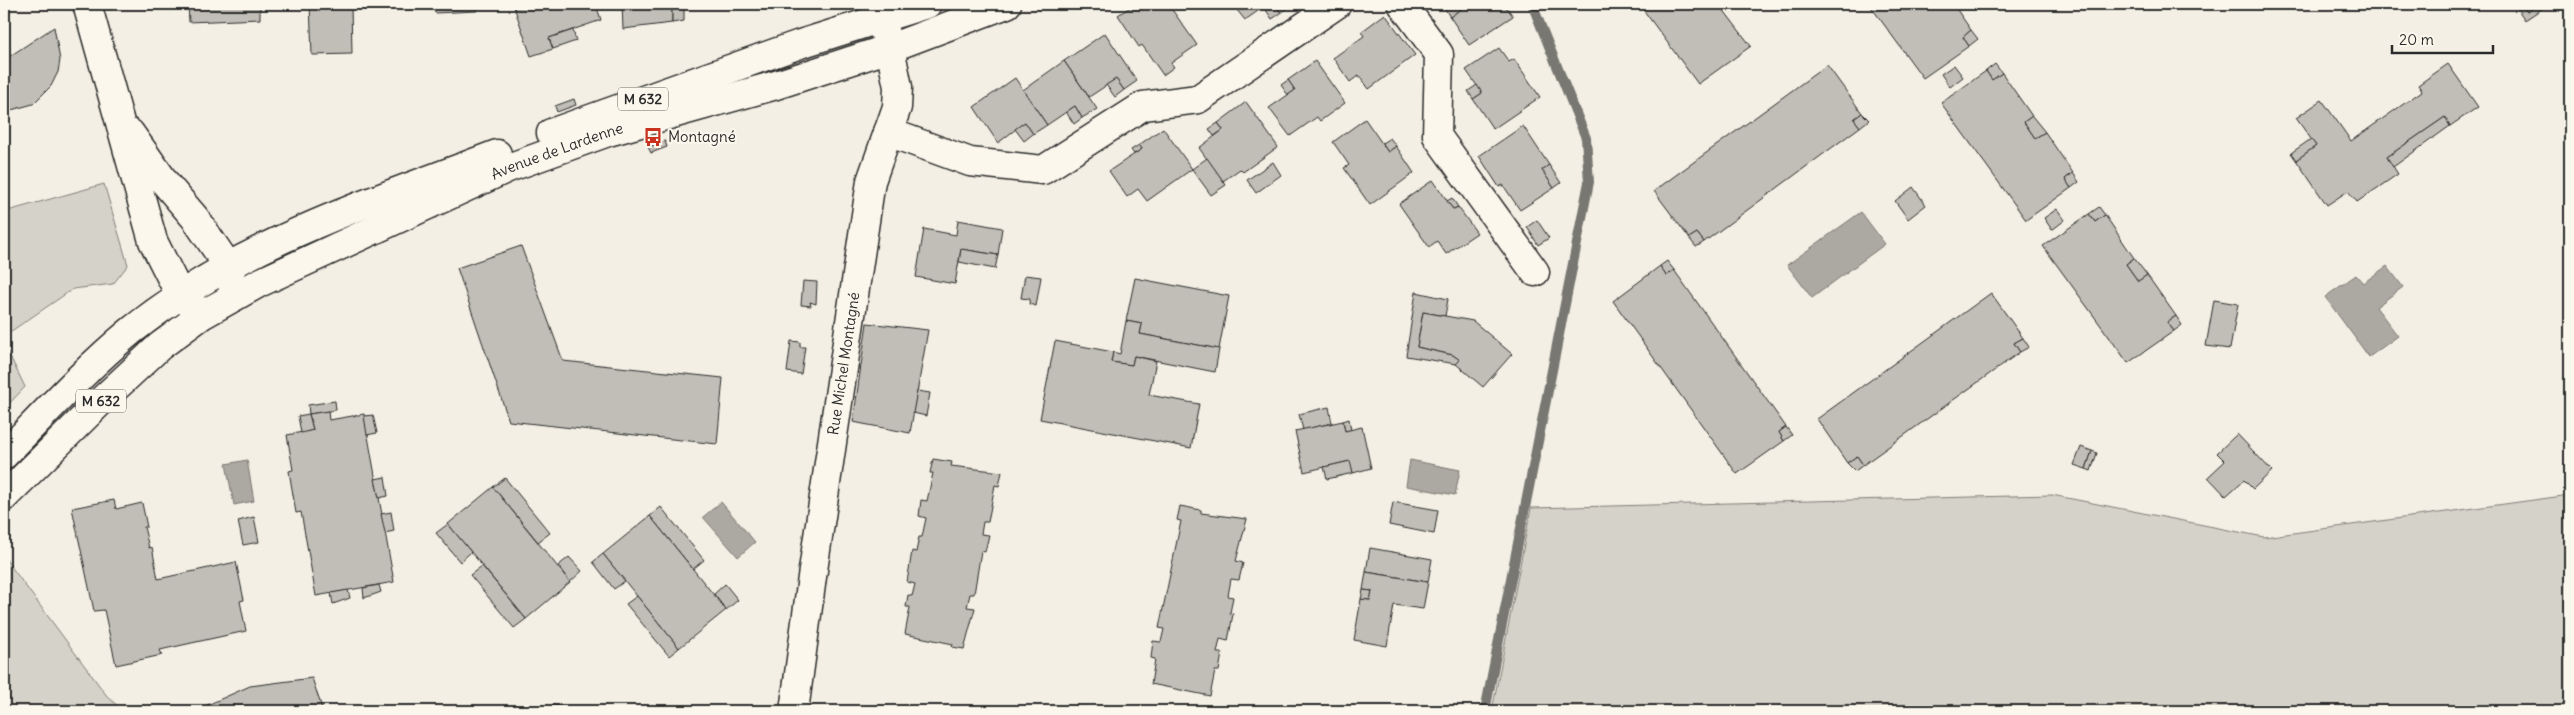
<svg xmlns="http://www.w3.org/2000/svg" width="2574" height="715" font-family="Delius,sans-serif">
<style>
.green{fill:#d5d2c9;stroke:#807e7a}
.water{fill:#aca9a2;stroke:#787772}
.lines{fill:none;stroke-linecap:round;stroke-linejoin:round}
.stream{stroke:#787772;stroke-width:10}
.building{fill:#c0beb6;stroke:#2b2b2b}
.street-casing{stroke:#2b2b2b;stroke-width:31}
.primary-casing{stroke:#2b2b2b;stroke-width:31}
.street{stroke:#fbf7ec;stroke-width:28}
.primary{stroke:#fbf7ec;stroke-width:28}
.labels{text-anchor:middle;stroke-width:4;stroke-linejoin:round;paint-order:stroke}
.shield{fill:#fbf7ec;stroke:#696865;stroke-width:1}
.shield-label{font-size:14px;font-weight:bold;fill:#2b2b2b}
.poi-label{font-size:15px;fill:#2b2b2b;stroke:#fbf7ec;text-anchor:start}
.street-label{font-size:15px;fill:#2b2b2b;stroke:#fbf7ec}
</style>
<rect width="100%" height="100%" fill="#f3efe4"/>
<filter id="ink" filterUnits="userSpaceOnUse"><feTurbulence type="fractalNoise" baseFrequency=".02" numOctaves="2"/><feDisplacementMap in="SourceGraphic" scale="10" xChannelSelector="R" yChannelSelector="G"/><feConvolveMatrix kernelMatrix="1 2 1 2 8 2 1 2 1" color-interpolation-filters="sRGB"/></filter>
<g filter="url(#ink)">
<g class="green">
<path d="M104,184l24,81 -15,19 -40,5 -69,47v-124z"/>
<path d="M4,344l21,43 -21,22z"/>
<path d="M2052,495l212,42 306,-42v216h-1078l39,-203z"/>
<path d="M4,557l103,139 16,15h-119z"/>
</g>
<g class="water">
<path d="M1861,212l24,32 -73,54 -25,-33z"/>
<path d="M2387,266l16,21 -27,20 22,29 -29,21 -44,-60 31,-22 7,8z"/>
<path d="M247,460l7,41 -20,4 -8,-41z"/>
<path d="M1410,460l50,10 -5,25 -49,-9z"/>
<path d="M721,502l34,40 -17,15 -35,-40z"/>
</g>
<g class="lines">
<path class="stream" d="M1485,711l104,-529 -3,-44 -54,-134"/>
</g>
<g class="building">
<path d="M188,4h72v15l-71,3z"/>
<path d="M310,4h41l1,50 -40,1z"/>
<path d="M385,4h92v7l-42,2 -1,-4 -49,1z"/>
<path d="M513,4h83l5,16 -52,18 4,11 -22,7z"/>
<path d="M622,4h50v19l-49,6z"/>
<path d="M672,4h12v17l-12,2z"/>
<path d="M1135,4h33l29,41 -26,18 3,4 -11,8 -21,-30 -3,2 -21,-32z"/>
<path d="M1232,4h36l-23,16z"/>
<path d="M1268,4h7l6,9 -9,6 -8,-12z"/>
<path d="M1275,4h19l-13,9z"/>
<path d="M1453,4h5l3,5 -11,8 -5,-8z"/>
<path d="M1458,4h46l9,12 -44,29 -19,-28 11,-8z"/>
<path d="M1639,4h80l32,42 -53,38z"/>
<path d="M1869,4h84l18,26 -8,7 6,9 -46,32z"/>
<path d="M2514,4h7l6,8 11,-8h11l-24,16z"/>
<path d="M2521,4h17l-11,8z"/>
<path d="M1385,14l30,41 -46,34 -10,-14 -9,7 -17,-24 31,-22 -3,-4z"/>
<path d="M54,27l6,33 -2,12 -7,14 -18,18 -29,8v-52z"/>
<path d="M573,30l3,11 -23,8 -4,-11z"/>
<path d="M1971,30l7,9 -9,7 -6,-9z"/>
<path d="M1105,33l32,48 -13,9 -8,-11 -27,18 -25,-36z"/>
<path d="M1499,48l10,14 5,-3 26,38 -47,32 -20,-30 9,-6 -16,-23z"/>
<path d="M1064,61l33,48 -15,9 -7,-12 -28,19 -24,-35z"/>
<path d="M1315,61l30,42 -25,18 -3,-4 -27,19 -21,-28 26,-18 -7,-10z"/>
<path d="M1995,64l7,9 -10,7 -6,-9z"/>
<path d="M2448,64l30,43 -28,19 -5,-9 -58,40 11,17 -41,28 -9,-11 -21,14 -31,-45 20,-14 -20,-28 26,-18 29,41 71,-50 -4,-6z"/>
<path d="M1827,65l35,48 -8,6 6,8 -156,115 -7,-9 -8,5 -35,-47z"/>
<path d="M1954,65l9,12 -13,10 -9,-13z"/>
<path d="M1986,71l6,9 10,-7 30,43 -8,6 11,16 10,-6 28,41 -8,6 6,9 -45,32 -85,-117z"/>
<path d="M1015,78l32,47 -14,9 -8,-12 -27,21 -24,-36z"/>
<path d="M1116,79l8,11 -9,7 -9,-12z"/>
<path d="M1288,80l7,10 -7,5 -7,-10z"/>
<path d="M1477,85l5,8 -9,6 -5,-8z"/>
<path d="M574,99l2,6 -19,7 -2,-6z"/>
<path d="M1246,102l32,45 -35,25 -3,-3 -17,12 -24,-33 24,-18 -5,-7z"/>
<path d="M1075,106l7,12 -8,6 -8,-12z"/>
<path d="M1862,113l7,7 -9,7 -6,-8z"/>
<path d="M2032,116l13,16 -10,6 -11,-16z"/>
<path d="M2445,117l5,9 -57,41 -6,-10z"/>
<path d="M1365,119l23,33 8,-6 18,27 -44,32 -26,-37 5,-3 -16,-23z"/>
<path d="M1025,122l8,12 -9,7 -9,-12z"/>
<path d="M1218,123l5,7 -9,6 -5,-7z"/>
<path d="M1523,126l26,39 -7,5 12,18 -34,22 -17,-25 -4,2 -20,-31z"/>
<path d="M1163,128l29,41 -45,32 -9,-12 -11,8 -18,-26 33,-22 -3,-4z"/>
<path d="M1390,138l6,8 -8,6 -6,-9z"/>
<path d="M2311,139l5,7 -20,14 -5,-7z"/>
<path d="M665,141l2,6 -16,6 -3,-6z"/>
<path d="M1139,145l3,4 -8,5 -3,-4z"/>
<path d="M1207,158l19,27 -15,10 -19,-26z"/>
<path d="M1273,162l8,13 -25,18 -9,-13z"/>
<path d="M1549,165l12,18 -7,5 -12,-18z"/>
<path d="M2073,173l6,9 -8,6 -6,-9z"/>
<path d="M1433,180l20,29 5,-2 19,26 -31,21 -9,-13 -8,6 -30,-43z"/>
<path d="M1913,187l13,18 -18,14 -13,-18z"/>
<path d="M1452,198l6,9 -5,2 -6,-8z"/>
<path d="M2099,207l6,8 -10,7 -6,-8z"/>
<path d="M2057,209l8,11 -13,10 -8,-12z"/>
<path d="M2089,214l6,8 10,-7 29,43 -8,6 12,17 9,-6 29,41 -9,6 7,9 -46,32 -85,-117z"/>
<path d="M958,220l44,8 -4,27 -37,-6 -6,35 -39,-7 8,-48 32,6z"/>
<path d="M1537,220l12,18 -11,7 -11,-18z"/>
<path d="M1697,233l7,9 -8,5 -7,-9z"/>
<path d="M521,246l42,115 160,17 -6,66 -208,-23 -52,-153z"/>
<path d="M961,249l37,6 -3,14 -36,-7z"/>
<path d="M2134,258l13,17 -9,6 -12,-17z"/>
<path d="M1667,261l7,9 -8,6 -6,-10z"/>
<path d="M1660,266l6,10 8,-6 112,157 -7,5 5,9 -47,33 -124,-173z"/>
<path d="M1025,275l16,2 -5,29 -7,-2 1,-5 -9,-1z"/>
<path d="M1135,278l94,18 -10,53 -79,-15 2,-10 -16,-3z"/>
<path d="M803,281l14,1 -1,22 -6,-2 1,4 -10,-1z"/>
<path d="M1416,292l32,7 -3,17 -22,-4 -6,35 36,8 7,5 -4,4 -50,-8z"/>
<path d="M1991,293l32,45 -9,5 6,9 -157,113 -6,-9 -10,7 -30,-44z"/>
<path d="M2214,300l24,4 -8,45 -24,-3z"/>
<path d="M1423,312l50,9 39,33 -29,33 -27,-23 4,-4 -7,-5 -36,-8z"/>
<path d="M2176,316l6,9 -8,6 -7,-9z"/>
<path d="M1126,321l16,3 -2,10 79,15 -4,23 -81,-16 -2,9 -21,-3 2,-10 7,2z"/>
<path d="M867,323l61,7 -18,103 -57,-11z"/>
<path d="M2023,338l6,9 -9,5 -6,-9z"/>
<path d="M791,341l9,1v5h5l-4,27 -14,-2z"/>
<path d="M1055,341l58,11 -2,10 21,3 2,-9 22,5 -7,34 50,9 -8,44 -151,-29z"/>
<path d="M917,391l13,2 -4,23 -13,-3z"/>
<path d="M335,401l1,9 -27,4 -1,-9z"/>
<path d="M1329,407l3,16 -29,7 -4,-16z"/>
<path d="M328,411l1,9 35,-6 30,168 -78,14 -15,-84 -5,1 -7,-42 4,-1 -6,-35 26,-5 -4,-16z"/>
<path d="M309,414l4,16 -12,3 -3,-17z"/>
<path d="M373,415l4,18 -10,2 -3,-19z"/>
<path d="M1349,419l2,11 -6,1 -2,-10z"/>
<path d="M1343,421l2,10 17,-4 9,41 -18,5 -3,-12 -46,11 -9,-41z"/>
<path d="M1786,427l6,8 -8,6 -5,-9z"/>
<path d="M2237,434l35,37 -19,18 -9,-9 -18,16 -18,-19 17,-16 -8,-8z"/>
<path d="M2081,447l11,4 -6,18 -12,-4z"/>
<path d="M2092,451l5,2 -6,18 -5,-2z"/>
<path d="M1857,456l6,9 -8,6 -8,-8z"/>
<path d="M933,459l19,3 -1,4 51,6 -3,14 -4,-1 -7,37h-5l-2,12 8,1 -4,17 -4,-1 -7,43h-4l-3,13 8,1 -11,41 -12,-2 1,-3 -48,-10 5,-27h-4l2,-12 4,1 3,-12 -8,-2 5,-31 4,1 3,-15h3l4,-19 -7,-2 2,-16 6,1 6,-28h-3z"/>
<path d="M1350,461l3,12 -26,6 -3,-12z"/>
<path d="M385,477l3,19 -9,2 -4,-19z"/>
<path d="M505,478l45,55 -12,9 -45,-55z"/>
<path d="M493,487l77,95 -44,37 -78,-95z"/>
<path d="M114,500l2,9 26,-6 5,24h-3l5,21 3,-1 6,32 78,-17 8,38 -4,1 6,30 -86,19 2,5 -46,10 -12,-55 -10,1 -22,-103z"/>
<path d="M1393,502l45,8 -4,24 -45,-9z"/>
<path d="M1180,506l21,4v3l46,6 -11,42 7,2 -4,17 -8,-1 -3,17 5,1 -3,16 3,1 -5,27 -8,-2 -3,14h5l-3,18h-4l-5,25 -59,-12 4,-25 -4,-1 2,-17 8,1 3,-13 -5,-1 22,-107 -4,-1z"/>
<path d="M661,507l43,53 -11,9 -43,-53z"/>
<path d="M391,512l3,19 -9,2 -4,-19z"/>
<path d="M650,516l76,94 -47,38 -76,-94z"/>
<path d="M254,517l5,25 -16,3 -5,-24z"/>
<path d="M448,524l23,28 -11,10 -24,-29z"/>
<path d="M1370,548l62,11 -4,23 -62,-10z"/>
<path d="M603,554l22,27 -11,8 -21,-27z"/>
<path d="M569,557l13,14 -12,11 -12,-16z"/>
<path d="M482,566l44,53 -12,9 -44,-53z"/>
<path d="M1366,572l62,10 -5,27 -29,-4 -7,41 -33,-6 7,-41 9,1 2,-9 -9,-1z"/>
<path d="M725,584l13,16 -12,10 -12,-16z"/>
<path d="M379,585l2,7 -17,6 -1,-10z"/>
<path d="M348,590l2,8 -17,6 -2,-11z"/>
<path d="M1363,590l9,1 -2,9 -9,-1z"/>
<path d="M637,596l42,52 -10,8 -43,-52z"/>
<path d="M312,678l11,33h-116l-2,-5 45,-20z"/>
<path d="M553,705l50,6h-56z"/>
</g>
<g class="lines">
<g class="street-casing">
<g id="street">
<path d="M87,4l66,237 27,54 17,15"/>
<path d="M1402,4l37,50 -2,82 98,136"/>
<path d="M888,132l82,30 73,8 100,-64 55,-7 139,-95"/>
<path d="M130,133l36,51 29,34 33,48 7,30"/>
<path id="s1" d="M794,711l18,-134 59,-396 26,-74 1,-20 -8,-39 -10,-28"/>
</g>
</g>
<g class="primary-casing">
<g id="primary">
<path d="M551,133l249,-89 127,-40"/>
<path d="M4,455c41,-42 82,-87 127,-124 111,-89 236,-127 366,-177"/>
<path id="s2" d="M4,497l97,-96 59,-55 42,-31 57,-32 249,-115 100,-36 168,-47 114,-37 117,-44"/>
</g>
</g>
<use href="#street" class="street"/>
<use href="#primary" class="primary"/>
</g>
</g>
<defs>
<g id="bus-bare" transform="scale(1.5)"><path d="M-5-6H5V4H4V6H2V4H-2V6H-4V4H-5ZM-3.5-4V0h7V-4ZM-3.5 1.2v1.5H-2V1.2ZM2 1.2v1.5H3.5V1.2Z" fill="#c8321e" stroke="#fbf7ec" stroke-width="2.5" paint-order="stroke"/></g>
</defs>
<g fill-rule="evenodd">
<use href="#bus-bare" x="653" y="137"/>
</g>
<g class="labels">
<g class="shield">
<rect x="618" y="87.5" width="50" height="23" rx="4"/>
<rect x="76" y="389.5" width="50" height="23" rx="4"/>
</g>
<g class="shield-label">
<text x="643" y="104">M 632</text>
<text x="101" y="406">M 632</text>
</g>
<g class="poi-label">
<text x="668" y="142">Montagné</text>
</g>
<g class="street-label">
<text dy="5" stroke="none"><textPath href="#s2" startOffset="661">Avenue de Lardenne</textPath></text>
<text dy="5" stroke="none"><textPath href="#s1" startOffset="351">Rue Michel Montagné</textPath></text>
</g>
</g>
<rect width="2574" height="715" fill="none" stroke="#fbf7ec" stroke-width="20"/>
<rect x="10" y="10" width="2554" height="695" fill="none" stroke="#2b2b2b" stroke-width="2" filter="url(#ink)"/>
<path d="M2392 45v8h101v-8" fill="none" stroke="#2b2b2b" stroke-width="2.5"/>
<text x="2399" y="45" font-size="15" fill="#2b2b2b" stroke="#fbf7ec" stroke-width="4" paint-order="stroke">20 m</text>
</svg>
